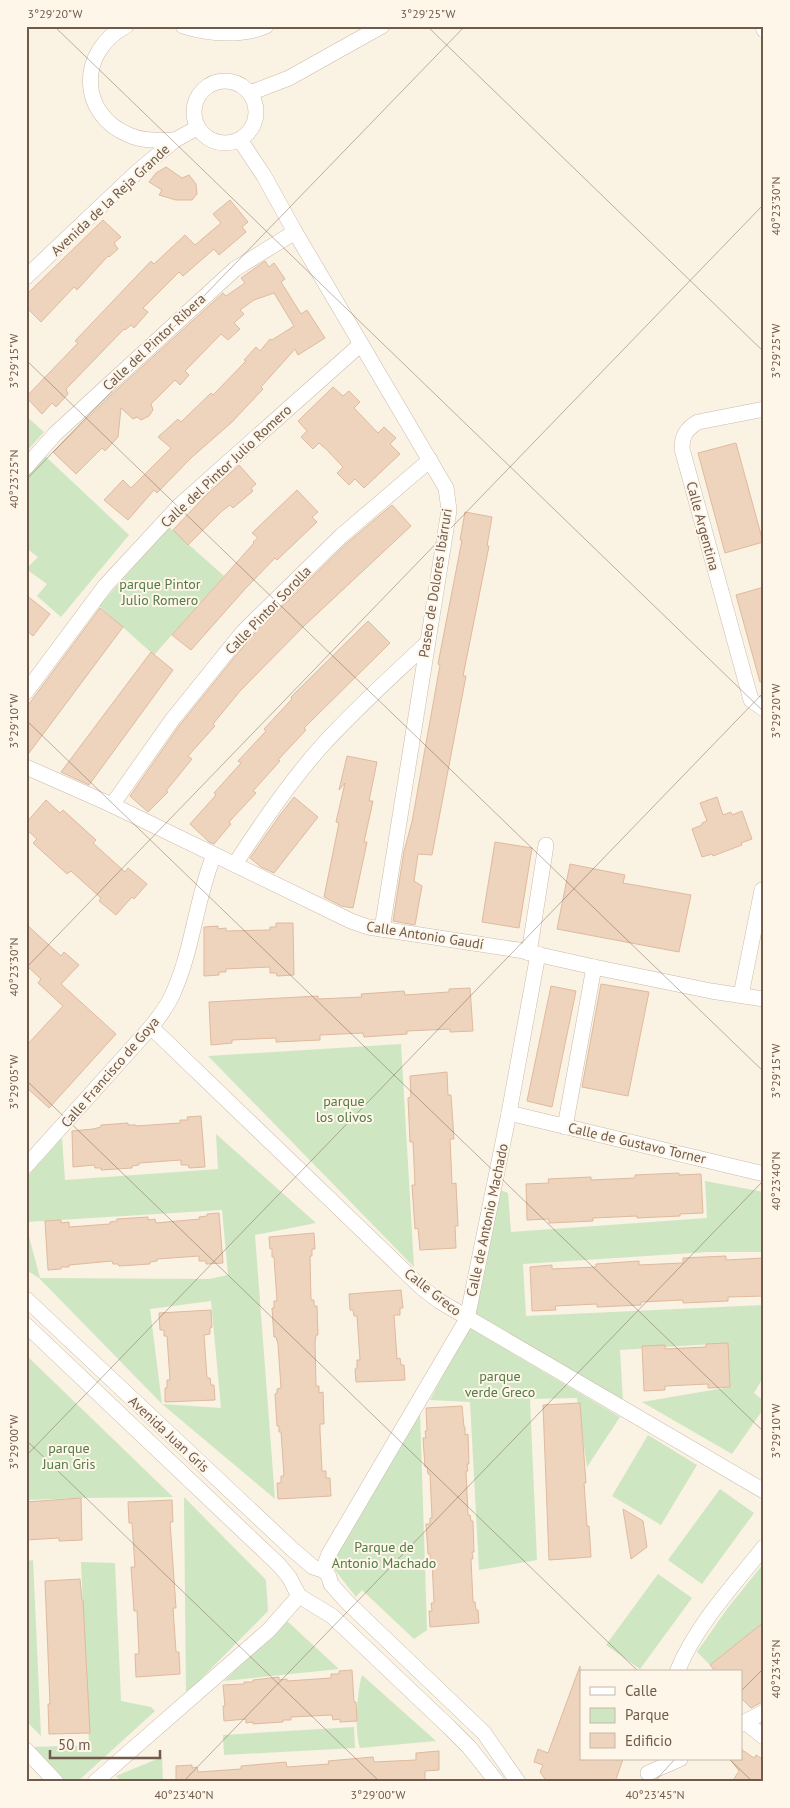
<svg xmlns="http://www.w3.org/2000/svg" width="790" height="1808" font-family="'PT Sans',sans-serif">
<style>
.green{fill:#cfe6c3;fill-rule:evenodd}
.building{fill:#eed3bd;stroke:#dfba9e}
.lines{fill:none;stroke-linecap:round;stroke-linejoin:round}
.minor-casing{stroke:#cabaaa;stroke-width:16}
.minor{stroke:#fff;stroke-width:15}
.ticks{fill:none;stroke:#705a4b;stroke-width:1;stroke-opacity:0.45}
.labels{text-anchor:middle;stroke-width:4;stroke-linejoin:round;paint-order:stroke}
.street-label{font-size:14px;fill:#705a4b;stroke:#fef6e9}
.park-label{font-size:14px;fill:#547b47;stroke:#fef6e9}
.neatline{fill:none;stroke:#705a4b;stroke-width:2}
.ticks-label{font-size:12px;text-anchor:middle;fill:#705a4b}
</style>
<rect width="100%" height="100%" fill="#faf2e3"/>
<g class="green">
<path d="M26,416l18,16 -18,20z"/>
<path d="M44,455l85,80 -68,82 -24,-21 10,-12 -21,-15 12,-12 -12,-9v-70z"/>
<path d="M169,527l55,49 -70,79 -55,-49z"/>
<path d="M401,1044l13,223 -206,-211z"/>
<path d="M216,1134l100,89 -61,12 20,264 -113,-95 -123,-126 -13,-8v-45l14,53 169,1 19,-4 -6,-65 -196,12v-44l36,-40 3,42 153,-11zM211,1301l10,107 -59,-4 -12,-95z"/>
<path d="M705,1181l59,11v60h-56l-185,12 3,52 238,-11v71l-10,17 10,8v7l-32,46 -90,-52 88,-15 -2,-44 -108,7 3,52 -149,-86 26,-126 8,3 3,39 196,-14z"/>
<path d="M468,1327l152,90 -33,50 -10,-69 -47,1 7,161 -58,10 -9,-168 -40,-2z"/>
<path d="M26,1355l147,142 -92,1 -55,2z"/>
<path d="M420,1410l7,220 -13,9 -52,-49 -6,7 -25,-32z"/>
<path d="M648,1435l49,30 -36,60 -49,-29z"/>
<path d="M720,1489l34,24 -52,71 -34,-24z"/>
<path d="M184,1497l82,83 2,31 -82,83z"/>
<path d="M33,1560l8,176 -15,-15v-160z"/>
<path d="M81,1562l34,1 6,138 30,6 4,4 -78,71h-13l-31,-35 56,-2z"/>
<path d="M764,1563v59l-54,43 -13,-13 30,-43z"/>
<path d="M658,1574l34,24 -52,71 -34,-24z"/>
<path d="M287,1621l52,48 -115,12z"/>
<path d="M362,1675l74,66 -76,7c-6,-18 -3,-55 2,-73z"/>
<path d="M354,1727l1,21 -131,7 -1,-20z"/>
<path d="M162,1757l1,25h-41l-6,-6z"/>
</g>
<g class="building">
<path d="M166,167l16,11 7,-3 7,9 1,10 -5,6h-16l-17,-5 3,-5 -13,-8 7,-9z"/>
<path d="M230,200l18,22 -6,5 4,5 -27,23 -5,-6 -31,27 -4,-4 -36,36 5,4 -14,16 -3,-3 -6,5 -1,-1 -58,60 2,5 -12,13 -4,-4 -10,11 -16,-17 52,-54 -3,-2 76,-80 3,3 31,-29 10,10 26,-22 -8,-9z"/>
<path d="M103,220l18,17 -7,6 4,6 -9,8 -1,-1 -31,34 -3,-3 -33,35 -15,-15v-12z"/>
<path d="M265,261l4,6 5,-4 11,16 -4,3 20,32 6,-4 18,28 -27,17 -3,-6 -34,38 2,2 -31,33 -41,36 -34,35 -3,-3 -26,30 -24,-20 19,-20 8,8 40,-40 -13,-11 20,-18 3,3 30,-29 2,2 33,-34 -2,-1 12,-13 4,4 10,-12 2,1 22,-14 -20,-33 -20,7 -14,10 4,4 -10,9 6,6 -12,11 -7,-6 -36,37 4,4 -9,10 -5,-5 -24,24 2,6 -4,6 -8,4 -4,-3 -4,2 -12,-11 -3,29 -13,14 -3,-3 -26,26 -23,-22 57,-56 113,-103 3,3 19,-13 -4,-5z"/>
<path d="M333,387l10,9 6,-5 11,11 -6,6 24,25 6,-6 12,11 -6,6 10,10 -36,34 -9,-9 -6,6 -12,-12 6,-6 -16,-17 -8,-7 -6,6 -12,-12 6,-6 -9,-10z"/>
<path d="M736,443l27,99 -38,11 -27,-100z"/>
<path d="M239,465l17,19 -5,4 2,3 -20,17 -3,-3 -8,6 -34,34 -15,-15 34,-36z"/>
<path d="M297,490l21,22 -6,5 5,5 -40,38 -2,-2 -30,31 -54,61 -19,-15 82,-92 -1,-1 5,-4 -6,-5z"/>
<path d="M392,505l19,21 -107,100 -64,65 -27,33 2,2 -27,30 4,3 -26,32 2,1 -20,20 -18,-16 49,-70 71,-88 97,-95z"/>
<path d="M465,512l27,5 -5,29h2l-26,130h3l-34,179 -14,-1 -4,27 8,5 -7,39 -22,-4 11,-70 8,-29 28,-157 -2,-1 24,-124h-2z"/>
<path d="M764,587v95h-4l-24,-87z"/>
<path d="M26,595l24,19 -17,22 -7,-6z"/>
<path d="M100,608l23,19 -97,130v-49z"/>
<path d="M368,621l22,22 -86,85 2,2 -28,30 2,1 -27,30 3,2 -27,29 2,2 -17,20 -5,-2 -19,-18 26,-29 -2,-2 27,-30 -3,-2 28,-30 -2,-2 28,-30 -1,-2z"/>
<path d="M151,652l22,18 -84,115 -28,-13z"/>
<path d="M347,756l30,6 -8,39h4l-9,41h3l-14,66 -12,-2 -17,-9 15,-74 -3,-1 9,-39 -6,7z"/>
<path d="M294,797l24,20 -44,56 -13,-6 -11,-9 30,-43z"/>
<path d="M717,797l6,18 8,-3 1,3 10,-4 10,28 -11,4 1,2 -29,11 -1,-2 -10,3 -10,-28 10,-4v-2l5,-2 -7,-18z"/>
<path d="M46,800l14,13 3,-3 33,30 -3,3 32,29 3,-4 19,16 -13,15 -2,-2 -16,18 -17,-14 2,-3 -30,-27 -4,3 -34,-31 4,-4 -11,-10v-6z"/>
<path d="M495,842l37,6 -13,80 -37,-6z"/>
<path d="M570,864l55,11 -2,8 68,12 -12,57 -122,-23z"/>
<path d="M276,923h17l1,52 -17,1 -1,-3h-6v-6l-44,2v3h-7v3l-15,1v-49l14,-1v3l8,-1v3l44,-1v-3h6z"/>
<path d="M26,924l35,32 3,-4 15,13 -18,19 55,50 -67,74 -23,-21v-41l37,-40 -25,-23 3,-4 -15,-14z"/>
<path d="M601,984l48,8 -21,104 -46,-9z"/>
<path d="M551,986l25,5 -24,116 -25,-6z"/>
<path d="M470,988l3,43 -23,1v-3l-43,2v3l-43,3 -1,-4 -43,2v5l-44,2v-4l-44,2v3l-21,2 -2,-43 109,-6v3l44,-2 -1,-3 43,-3 1,4 44,-3v-3z"/>
<path d="M447,1072l1,23h3l3,44h-4l2,45 4,-1 2,43h-3l1,22 -36,2 -2,-22 -3,1 -3,-44h3l-2,-43h-3l-2,-44 3,-1 -1,-21z"/>
<path d="M201,1116l4,51 -16,1 -1,-3h-7v-5l-42,3v2l-7,1v2l-31,2v-2h-6l-1,-3 -21,2 -1,-36 21,-2 8,-2v-2l27,-2v2h8v1l44,-3v-3h8l-1,-3z"/>
<path d="M679,1173v2l22,-1 2,39 -23,1v2l-43,2v-2l-44,2v3l-44,2v-4l-22,1 -1,-36 23,-1 -1,-4 43,-2v3l44,-2v-3z"/>
<path d="M219,1213l4,50 -17,1v-3h-7v-5l-42,3v2l-7,1v2l-31,2 -1,-2h-5l-1,-3 -43,4v2h-8v2l-13,1 -3,-49 16,-1v3l8,-1v5l41,-3v-2l7,-1v-2l31,-2v3l7,-1 1,4 44,-4 -1,-2 8,-1v-2z"/>
<path d="M314,1233l1,16h-3v7h-2l1,44h3v6h3l1,29h-2l-1,8 1,43h3v7l4,-1 1,32h-4v7l2,40h4v7h4l1,18 -53,3 -1,-16h4v-7h3l-3,-44h-2v-6h-2l-2,-32 2,-1v-4l4,-1 -3,-44 -2,-7h-2l-2,-29h2v-7h3l-3,-44h-2v-8h-2l-1,-12z"/>
<path d="M726,1256v4l37,-2 1,38 -36,1v4l-45,2v-3l-42,2v3l-44,2v-3l-42,2 1,4 -24,1 -2,-44 22,-2v4l44,-2v-3l43,-3v4l44,-2v-5z"/>
<path d="M401,1290l2,18h-3v7h-6l3,44 3,-1 1,7h3l1,15 -49,2 -1,-13 2,-1v-8h3l-3,-44h-3l-1,-6h-3l-1,-16z"/>
<path d="M211,1310l1,17 -2,1v6l-6,1 3,43h3l1,7h3l1,15 -50,2v-14h2v-8h3l-3,-44h-3v-6h-4l-1,-17z"/>
<path d="M728,1343l2,44 -22,1v-4l-43,2v4l-21,1 -2,-45 23,-1v4l41,-2v-3z"/>
<path d="M580,1403l6,80h-2l3,43h2l2,31 -42,3 -6,-155z"/>
<path d="M462,1406l2,21h1v8l3,-1 1,30h-2l1,7h-2l2,44h2l1,6h2l1,31h-2l1,7h-2l2,43h2l1,8h2l1,13 -49,4 -1,-16h3l-1,-8h3l-2,-42h-2v-7h-2l-2,-30h4v-6h2l-2,-44h-2l-1,-7h-2l-2,-29h3l-1,-7h2l-1,-23z"/>
<path d="M81,1498l1,42 -23,1v-3l-33,2v-38z"/>
<path d="M172,1500l1,22h-3l6,86h-3l3,44h3l1,22 -44,3 -1,-23h4l-2,-43h-3l-3,-44h4l-3,-44h-3l-1,-21z"/>
<path d="M623,1509l20,12 4,26 -16,12z"/>
<path d="M80,1579l2,21h1l7,133 -41,1 -1,-30h2l-5,-123z"/>
<path d="M764,1622v79l-13,7 -10,-10v-26h-25l-6,-7z"/>
<path d="M580,1666l1,93h42l-8,23h-68l-7,-10 3,-7 -9,-3 4,-13 10,4z"/>
<path d="M352,1670l2,32h2l1,19 -17,1v-3l-7,1 -1,-5 -41,2v3h-8v2l-30,2v-2l-7,1v-4l-22,2 -1,-15h2l-2,-21 21,-1v-2h9v-2l26,-3v3l8,-1v2l44,-3v-4h8v-3z"/>
<path d="M741,1749l13,9 2,-3 8,5v22h-32l7,-11 -9,-12h11z"/>
<path d="M439,1751v19l-14,1v11h-249v-16l16,-1v3l5,-1 1,5 43,-3v-3l45,-4 1,5 42,-3 -1,-3 45,-4 1,5 42,-2v-7z"/>
</g>
<g class="lines">
<g class="minor-casing">
<g id="minor">
<path d="M126,26c-48,25 -48,88 3,109 15,7 31,5 46,5"/>
<path d="M183,26c27,8 56,11 83,0"/>
<path d="M763,26l1,4"/>
<circle cx="225" cy="112" r="31"/>
<path d="M250,93l39,-15 93,-52"/>
<path d="M240,140l24,36 31,56 151,256 3,22 -67,419"/>
<path d="M26,277l111,-105 38,-32 22,-12"/>
<path d="M764,409l-66,13c-12,7 -16,14 -16,27l69,251 13,9"/>
<path d="M26,467l29,-33 180,-165 60,-37"/>
<path d="M26,692l79,-106 75,-81 181,-161"/>
<path d="M26,767l86,38 239,116 17,6 150,23 76,17 117,24 53,8"/>
<path d="M112,805l60,-85 71,-88 98,-96 89,-76"/>
<path d="M235,864c26,-40 53,-80 85,-116 33,-37 70,-70 106,-104"/>
<path d="M529,953l17,-108"/>
<path d="M741,995l21,-105"/>
<path d="M151,1027l270,260 18,14 325,190"/>
<path d="M509,1113l255,61"/>
<path d="M565,1127l29,-160"/>
<path d="M26,1166l125,-139c9,-11 18,-23 23,-36 19,-43 22,-92 40,-136"/>
<path d="M26,1299l266,250 21,18 12,4 4,6 2,7 16,18 137,131 34,49"/>
<path d="M26,1325l253,240 10,12 10,19 33,20 117,111 20,20 28,35"/>
<path d="M323,1570l6,-16 138,-235 42,-206 29,-159"/>
<path d="M677,1672c19,-47 56,-86 87,-125"/>
<path d="M745,1722l19,15"/>
<path d="M741,1724l23,-12"/>
<path d="M26,1750l30,32"/>
<path d="M648,1773l32,-14"/>
<path d="M95,1782l174,-152 30,-34"/>
</g>
</g>
<use href="#minor" class="minor"/>
</g>
<path class="ticks" d="M54,26l710,686M427,26l337,326M26,360l738,712M26,480l439,-454M26,720l738,712M26,968l738,-764M26,1080l613,592M26,1440l354,342M26,1456l738,-764M741,1691l23,-23M729,1759l24,23M183,1782l581,-602M654,1782l21,-23"/>
<g class="labels">
<g class="street-label">
<text transform="translate(110 200) rotate(-43)" y="5">Avenida de la Reja Grande</text>
<text transform="translate(154 342) rotate(-43)" y="5">Calle del Pintor Ribera</text>
<text transform="translate(226 466) rotate(-43)" y="5">Calle del Pintor Julio Romero</text>
<text transform="translate(703 526) rotate(75)" y="5">Calle Argentina</text>
<text transform="translate(435 583) rotate(-81)" y="5">Paseo de Dolores Ibárruri</text>
<text transform="translate(268 610) rotate(-46)" y="5">Calle Pintor Sorolla</text>
<text transform="translate(425 935) rotate(9)" y="5">Calle Antonio Gaudí</text>
<text transform="translate(110 1072) rotate(-49)" y="5">Calle Francisco de Goya</text>
<text transform="translate(637 1143) rotate(13)" y="5">Calle de Gustavo Torner</text>
<text transform="translate(487 1220) rotate(-78)" y="5">Calle de Antonio Machado</text>
<text transform="translate(433 1292) rotate(38)" y="5">Calle Greco</text>
<text transform="translate(169 1434) rotate(43)" y="5">Avenida Juan Gris</text>
</g>
<g class="park-label">
<text x="160" y="589">parque Pintor<tspan x="160" dy="16">Julio Romero</tspan></text>
<text x="344" y="1106">parque<tspan x="344" dy="16">los olivos</tspan></text>
<text x="500" y="1381">parque<tspan x="500" dy="16">verde Greco</tspan></text>
<text x="69" y="1453">parque<tspan x="69" dy="16">Juan Gris</tspan></text>
<text x="384" y="1552">Parque de<tspan x="384" dy="16">Antonio Machado</tspan></text>
</g>
</g>
<rect width="790" height="1808" fill="none" stroke="#fef6e9" stroke-width="55"/>
<rect x="580" y="1670" width="162" height="90" fill="#fef6e9" stroke="#c5b8aa"/>
<rect x="590" y="1687" width="25" height="8" fill="#ffffff" stroke="#c5b8aa"/>
<text x="625" y="1696" font-size="15" fill="#705a4b">Calle</text>
<rect x="590" y="1708" width="25" height="15" fill="#cfe6c3" stroke="#c5b8aa"/>
<text x="625" y="1720" font-size="15" fill="#705a4b">Parque</text>
<rect x="590" y="1733" width="25" height="15" fill="#eed3bd" stroke="#c5b8aa"/>
<text x="625" y="1746" font-size="15" fill="#705a4b">Edificio</text>
<path d="M50 1750v8h110v-8" fill="none" stroke="#705a4b" stroke-width="2.5"/>
<text x="58" y="1750" font-size="15" fill="#705a4b" stroke="#fef6e9" stroke-width="4" paint-order="stroke">50 m</text>
<rect x="28" y="28" width="734" height="1752" class="neatline"/>
<g class="ticks-label">
<text x="55" y="18">3°29'20"W</text>
<text x="428" y="18">3°29'25"W</text>
<text transform="translate(776 206) rotate(-90)" y="4">40°23'30"N</text>
<text transform="translate(776 351) rotate(-90)" y="4">3°29'25"W</text>
<text transform="translate(14 361) rotate(-90)" y="4">3°29'15"W</text>
<text transform="translate(14 479) rotate(-90)" y="4">40°23'25"N</text>
<text transform="translate(776 711) rotate(-90)" y="4">3°29'20"W</text>
<text transform="translate(14 721) rotate(-90)" y="4">3°29'10"W</text>
<text transform="translate(14 967) rotate(-90)" y="4">40°23'30"N</text>
<text transform="translate(776 1071) rotate(-90)" y="4">3°29'15"W</text>
<text transform="translate(14 1082) rotate(-90)" y="4">3°29'05"W</text>
<text transform="translate(776 1181) rotate(-90)" y="4">40°23'40"N</text>
<text transform="translate(776 1431) rotate(-90)" y="4">3°29'10"W</text>
<text transform="translate(14 1442) rotate(-90)" y="4">3°29'00"W</text>
<text transform="translate(776 1669) rotate(-90)" y="4">40°23'45"N</text>
<text x="184" y="1799">40°23'40"N</text>
<text x="378" y="1799">3°29'00"W</text>
<text x="655" y="1799">40°23'45"N</text>
</g>
</svg>
